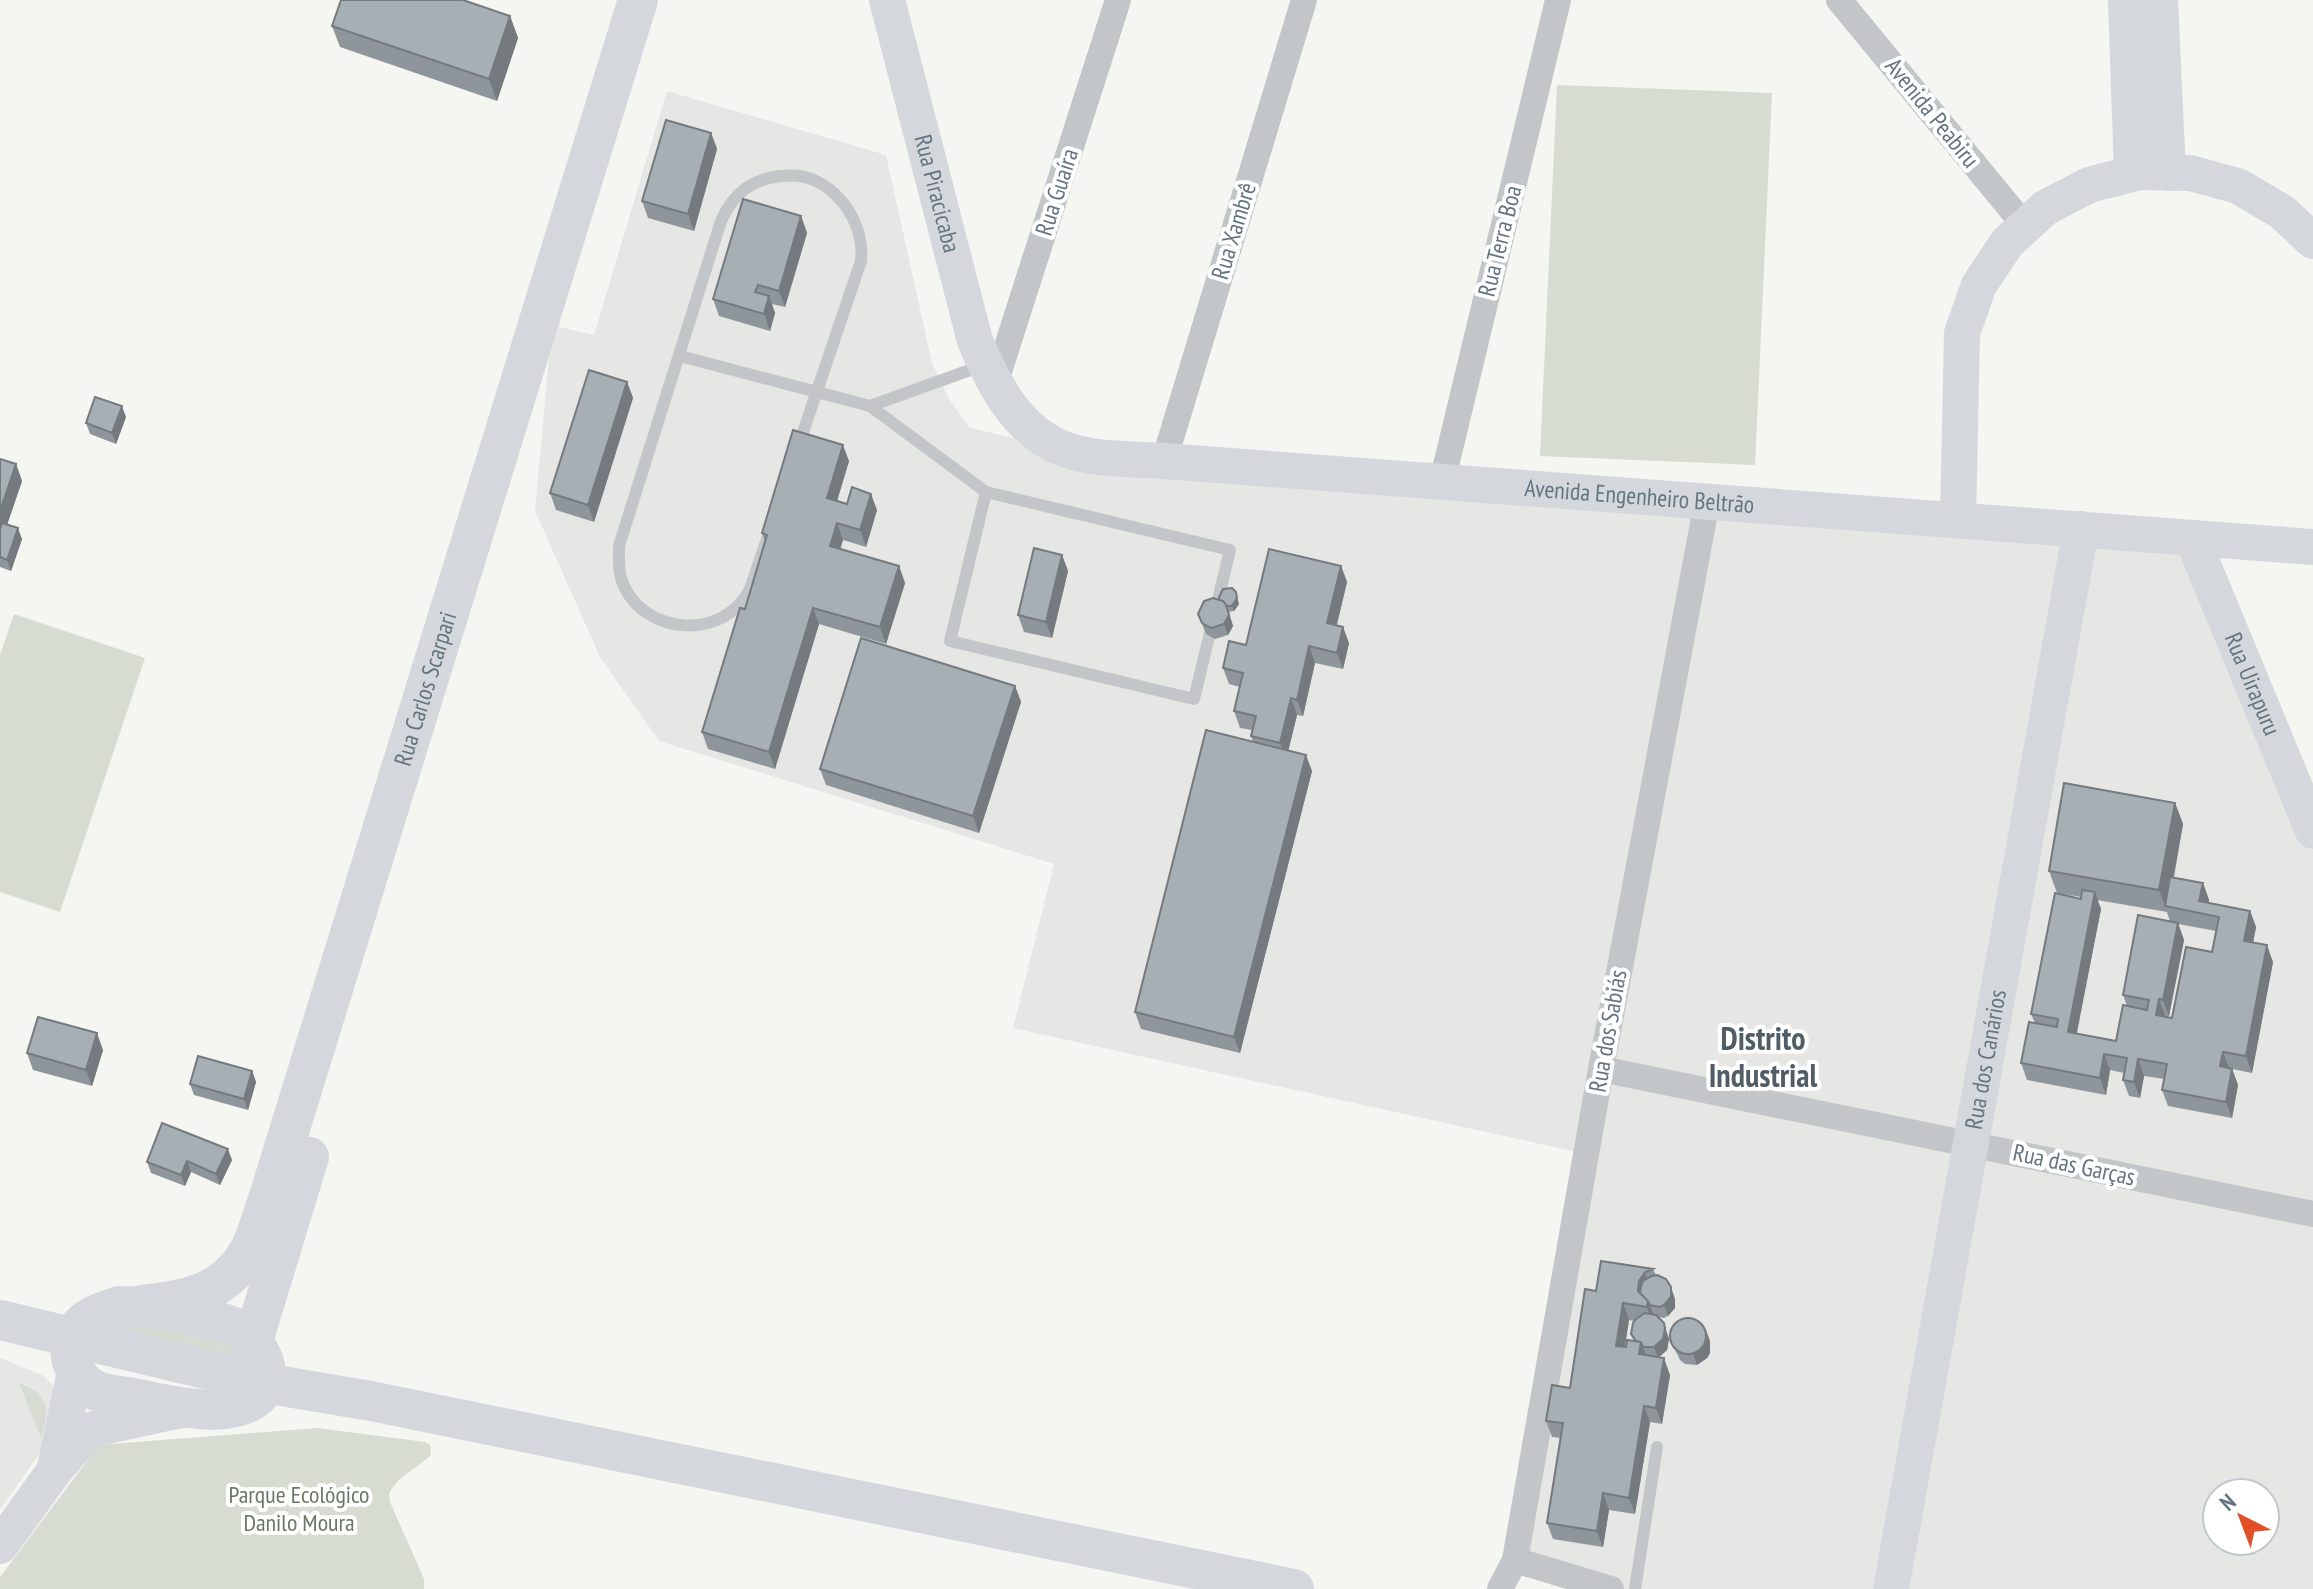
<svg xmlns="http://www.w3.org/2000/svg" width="2313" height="1589" font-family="'PT Sans Narrow',sans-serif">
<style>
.built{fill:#e6e7e5;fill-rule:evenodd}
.green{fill:#d6dcd2}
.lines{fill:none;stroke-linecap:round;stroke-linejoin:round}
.lane{stroke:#c2c6c9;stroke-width:12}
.street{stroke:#c2c6c9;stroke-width:26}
.secondary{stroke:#d4d8dc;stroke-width:36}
.primary{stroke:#d4d8dc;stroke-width:40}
.wall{fill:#8f969b;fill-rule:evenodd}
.shaded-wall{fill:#747a7e}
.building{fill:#a6afb4;stroke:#747a7e;stroke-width:2}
.labels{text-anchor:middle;stroke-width:8;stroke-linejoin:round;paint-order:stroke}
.street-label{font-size:24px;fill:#647582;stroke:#fff}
.park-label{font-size:24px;fill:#687963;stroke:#fff}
.district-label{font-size:32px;font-weight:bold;fill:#525e67;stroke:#fff}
</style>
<rect width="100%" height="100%" fill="#f5f5f1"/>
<g class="built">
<path d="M667,91l219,64 46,208 17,36 21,29 117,26 1105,84 121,293v758h-702l-96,-29 71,-406 -573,-126 41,-164 -395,-123 -59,-84 -65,-146 17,-186 42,10zM2217,1493h48v48h-48z"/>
<path d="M0,1358l42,17 12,11 -8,59 -46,64z"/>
</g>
<g class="green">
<path d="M1557,85l215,8 -17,372 -215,-9z"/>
<path d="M14,614l131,44 -85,254 -60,-20v-237z"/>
<path d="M105,1322l135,13 17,40 -166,-37z"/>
<path d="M19,1383c30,12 31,26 22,55z"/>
<path d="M317,1428l108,14 5,3 1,10c-13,13 -35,22 -42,39l1,8 34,77v10h-424v-12l99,-132z"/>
</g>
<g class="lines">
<g class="lane">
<path d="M780,176c6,0 13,-1 19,0 39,6 66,48 62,85l-111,328c-26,53 -111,47 -129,-11 -3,-10 -2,-21 -2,-32l102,-325c13,-28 29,-41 59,-45z"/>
<path d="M680,356l190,50 116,86 244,58 -36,149 -244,-58 36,-149"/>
<path d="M870,406l114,-41"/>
<path d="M1635,1589l22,-142"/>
</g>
<g class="street">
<path d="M1839,0l186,226"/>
<path d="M995,384l123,-384"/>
<path d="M1164,461l140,-461"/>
<path d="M1442,482l116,-482"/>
<path d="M1601,1069l712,145"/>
<path d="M1515,1560l96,29"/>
<path d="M1500,1589l15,-29 86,-491 106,-567"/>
</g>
<g class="secondary">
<path id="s1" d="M887,0l88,341c19,44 42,90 89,108 28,11 70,10 100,12l1149,86"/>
<path d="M2126,0l6,174"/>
<path d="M2160,0l8,173"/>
<path d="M1958,520l4,-187 17,-48 28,-42 38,-35 44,-23 50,-13 51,1 48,13 44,26 31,29"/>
<path id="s2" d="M2192,538l121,293"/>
<path d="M55,1468l20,-96"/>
<path d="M0,1546l55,-76 34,-40 97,-21"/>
<path id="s3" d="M1891,1589l190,-1060"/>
</g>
<g class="primary">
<path d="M119,1306c23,0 100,12 119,23 22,13 43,53 15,71 -15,9 -37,11 -54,9 -22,-1 -44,-7 -66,-11 -12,-2 -25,-3 -36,-7 -22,-9 -35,-40 -20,-61 9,-14 27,-19 42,-24z"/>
<path id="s4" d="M135,1306c44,-5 85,-9 111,-50 11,-17 18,-46 25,-66l367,-1190"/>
<path d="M0,1320l264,63 107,18 923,188"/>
<path d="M253,1341l56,-184"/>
</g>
</g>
<g class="wall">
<path d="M510,16l8,22 -21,63 -157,-54 -8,-21z"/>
<path d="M711,133l6,16 -23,82 -46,-13 -6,-17z"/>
<path d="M801,216l6,17 -22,74 -13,-3 3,9 -5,18 -51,-15 -6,-17z"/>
<path d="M627,382l6,16 -39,124 -38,-12 -6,-17z"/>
<path d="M126,417l-10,27 -26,-10 -4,-11z"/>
<path d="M0,459l16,5 6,17 -15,43 15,15 -11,32 -11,-4z"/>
<path d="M849,461l-12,40 40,9 -11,37 -23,-7 -3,9 59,17 6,17 -19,61 -67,-20 -44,145 -67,-20 -6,-17 43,-123 20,-67 -3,-9z"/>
<path d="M1062,555l6,16 -16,67 -28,-6 -6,-17z"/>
<path d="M1341,566l6,16 -10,43 12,18 -6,26 -28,-6 -12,53 -6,-1 -9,36 24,20 -72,282 -99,-24 -6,-17 118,-270 -2,-6 1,-6 -12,-2 -6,-17 6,-24 -11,-3 -6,-16 23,-23z"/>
<path d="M1204,601l35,3 -5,7 -5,1 4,14 -5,9 -13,4 -9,-5 -8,-20z"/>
<path d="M1015,686l6,16 -42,131 -153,-48 -6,-16z"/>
<path d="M2175,803l8,21 -9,53 29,6 6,17 -1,3 42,8 6,16 -3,16 20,19 -21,111 -20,-4 6,16 -6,33 -64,-12 -6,-16 2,-11 -20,-3 -4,22 -11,-2 -6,-16 1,-7 -14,-3 -4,25 -79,-15 -6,-17 14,-40 -4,-9 50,-117 -24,-4 -8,-22zM2097,900l70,12 3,10 -47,73 4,11 -11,35 -40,-7 25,-125zM2178,924l38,7 -4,21 -40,66 -7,-2h4l15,-76z"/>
<path d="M103,1050l-11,36 -59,-16 -6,-17z"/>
<path d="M252,1071l4,11 -8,28 -54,-15 -4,-11z"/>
<path d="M232,1160l-12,25 -29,-13 -6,14 -34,-13 -4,-11z"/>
<path d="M1653,1269l3,6 19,24v9l-7,8 -4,2 -6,-1 6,6 5,16 -2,11 -8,7 11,18 -8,49 -12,-2 -15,92 -26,-4 -6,37 -50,-8 -6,-16 14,-85 -9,-1 -6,-16 24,-33 26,-97zM1629,1320l5,1 -3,13 3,7 -9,6z"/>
<path d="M1670,1339l40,2v12l-3,5 -10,7 -12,-1 -5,-4z"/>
</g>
<g class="shaded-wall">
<path d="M510,16l8,22 -21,63 -8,-22z"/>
<path d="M711,133l6,16 -23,82 -6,-17z"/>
<path d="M801,216l6,17 -22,74 -6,-16z"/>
<path d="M769,296l6,17 -5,18 -6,-17z"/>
<path d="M627,382l6,16 -39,124 -6,-17z"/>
<path d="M122,406l4,11 -10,27 -4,-11z"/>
<path d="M843,445l6,16 -16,53 -6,-16z"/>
<path d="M16,464l6,17 -22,65v-35z"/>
<path d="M871,494l6,16 -11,37 -6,-17z"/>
<path d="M837,523l6,17 -7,22 -6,-16z"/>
<path d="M18,528l4,11 -11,32 -4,-11z"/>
<path d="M1062,555l6,16 -16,67 -6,-16z"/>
<path d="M899,566l6,17 -19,61 -6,-17z"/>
<path d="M1341,566l6,16 -14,57 -6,-16z"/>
<path d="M1236,592l3,12 -5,7 -2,-5z"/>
<path d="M1226,605l7,21 -5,9 -4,-11z"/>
<path d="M813,608l6,16 -44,145 -6,-17z"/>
<path d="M1343,627l6,16 -6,26 -6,-16z"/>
<path d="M1309,646l6,17 -12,53 -6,-16z"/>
<path d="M1015,686l6,16 -42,131 -6,-17z"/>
<path d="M1291,698l6,17 -11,45 -6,-17z"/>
<path d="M1306,755l6,16 -72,282 -6,-16z"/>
<path d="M2175,803l8,21 -15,83 -3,-1 -6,-16z"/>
<path d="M2203,883l6,17 -3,14 -7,-13z"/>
<path d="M2095,892l6,17 -27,139 -6,-16z"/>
<path d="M2250,911l6,16 -6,31 -6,-17z"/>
<path d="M2178,923l6,17 -15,76 -6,-16z"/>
<path d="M2267,945l6,17 -21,111 -6,-17z"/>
<path d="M2159,999l6,16 -3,16 -6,-16z"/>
<path d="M97,1033l6,17 -11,36 -6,-16z"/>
<path d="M2223,1052l6,16 -9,-2z"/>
<path d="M2104,1054l6,16 -4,25 -6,-17z"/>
<path d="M2138,1059l6,17 -4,22 -6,-16z"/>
<path d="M2232,1069l6,16 -6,33 -6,-16z"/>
<path d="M252,1071l4,11 -8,28 -4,-11z"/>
<path d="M228,1149l4,11 -12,25 -4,-11z"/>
<path d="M187,1161l4,11 -6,14 -4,-11z"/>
<path d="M1645,1272l6,17 -6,8 -7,-6 1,-10z"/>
<path d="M1671,1287l4,12v9l-7,8 -4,-11z"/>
<path d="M1648,1301l6,16 -1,7 -6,-17z"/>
<path d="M1623,1303l6,17 -7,42 -6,-16z"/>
<path d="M1665,1328l4,11 -2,11 -9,8 -4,-11z"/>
<path d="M1706,1330l4,11v12l-3,5 -10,7 -4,-12z"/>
<path d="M1641,1342l6,16 -8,-4z"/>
<path d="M1664,1358l6,17 -8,49 -6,-16z"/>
<path d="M1644,1406l6,16 -15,92 -6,-16z"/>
<path d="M1603,1493l6,17 -6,37 -6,-16z"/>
</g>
<g class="building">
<path d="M341,0h122l47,16 -21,63 -157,-53z"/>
<path d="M666,120l45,13 -23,81 -46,-13z"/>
<path d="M743,199l58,17 -22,75 -21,-6 -3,7 14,4 -5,18 -51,-15z"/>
<path d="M589,370l38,12 -39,123 -38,-12z"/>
<path d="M95,397l27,9 -10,27 -26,-10z"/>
<path d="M793,430l50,15 -16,53 20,6 5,-17 19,7 -11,36 -23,-7 -7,23 69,20 -19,61 -67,-19 -44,144 -67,-20 38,-124 5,1 22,-74 -5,-2z"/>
<path d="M0,459l16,5 -16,47z"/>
<path d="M2,523l16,5 -11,32 -7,-3v-28z"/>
<path d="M1034,548l28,7 -16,67 -28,-7z"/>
<path d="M1269,549l72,17 -14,57 16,4 -6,26 -28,-7 -12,54 -6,-2 -11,45 -29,-7 5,-20 -22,-5 9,-38 -20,-5 6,-27 17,4z"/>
<path d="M1232,588l4,4 1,6 -5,8h-6l-3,-5 -4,-1v-3l4,-8z"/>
<path d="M1213,598l10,3 3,4 3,10 -5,9 -13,4 -9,-5 -4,-9 6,-13z"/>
<path d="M861,638l154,48 -42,130 -153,-47z"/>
<path d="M1206,730l100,25 -72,282 -99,-25z"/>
<path d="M2064,783l111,20 -16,87 -110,-19z"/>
<path d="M2170,877l33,6 -4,18 51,10 -6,30 23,4 -21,111 -23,-4 -3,14 12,3 -6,33 -64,-12 5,-26 -29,-5 -4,23 -11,-2 4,-22 -23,-4 -4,24 -79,-15 8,-41 28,5 1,-8 -27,-5 24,-121 26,6 1,-9 13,2 -27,140 48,9 7,-36 24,5 2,-10 -26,-5 15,-80 40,8 -15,77 -4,-1 -3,16 16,3 14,-71 26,5 7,-35 -54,-11z"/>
<path d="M38,1017l59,16 -11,37 -59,-17z"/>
<path d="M198,1056l54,15 -8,28 -54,-15z"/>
<path d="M162,1123l66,26 -12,25 -29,-13 -6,14 -34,-13z"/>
<path d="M1601,1261l52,8 -8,3 -6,9 -1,10 10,10 -1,6 -24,-4 -7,43 10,1 1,-7 14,2 -2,12 25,4 -8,50 -12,-2 -15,92 -26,-5 -6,38 -50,-8 16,-100 -17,-2 6,-36 18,3 15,-99 11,2z"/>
<path d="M1657,1275l9,4 5,8v10l-7,8 -4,2 -10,-2 -2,-4 -8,-8 1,-7 2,-5 9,-5z"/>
<path d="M1645,1313l11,2 8,8 1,5 -2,11 -9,8h-11l-2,-5 -5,-1 -5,-7 2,-11 3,-4z"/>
<circle cx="1688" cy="1336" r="18"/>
</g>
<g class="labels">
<g class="street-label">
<text transform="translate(1932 113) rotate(51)" y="8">Avenida Peabiru</text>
<text transform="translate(1057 192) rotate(-72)" y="8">Rua Guaíra</text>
<text dy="8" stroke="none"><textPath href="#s1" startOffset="200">Rua Piracicaba</textPath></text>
<text transform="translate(1234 231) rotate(-73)" y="8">Rua Xambrê</text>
<text transform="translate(1500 241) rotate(-76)" y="8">Rua Terra Boa</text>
<text dy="8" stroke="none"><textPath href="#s1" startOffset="1074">Avenida Engenheiro Beltrão</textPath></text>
<text dy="8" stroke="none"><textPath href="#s2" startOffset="158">Rua Uirapuru</textPath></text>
<text dy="8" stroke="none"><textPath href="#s4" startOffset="722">Rua Carlos Scarpari</textPath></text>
<text transform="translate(1608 1031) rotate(-80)" y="8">Rua dos Sabiás</text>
<text dy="8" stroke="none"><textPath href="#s3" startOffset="538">Rua dos Canários</textPath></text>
<text transform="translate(2074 1165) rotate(12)" y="8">Rua das Garças</text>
</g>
<g class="park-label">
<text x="299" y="1503">Parque Ecológico<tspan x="299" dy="28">Danilo Moura</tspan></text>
</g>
<g class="district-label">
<text x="1763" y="1050">Distrito<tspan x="1763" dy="37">Industrial</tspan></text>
</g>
</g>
<g transform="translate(2241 1517) rotate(318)"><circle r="38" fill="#ffffff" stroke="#c1c8cd" stroke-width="2"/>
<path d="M0-6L14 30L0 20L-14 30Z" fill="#e15025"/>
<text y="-12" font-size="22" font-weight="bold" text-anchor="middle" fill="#647582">N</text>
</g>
</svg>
